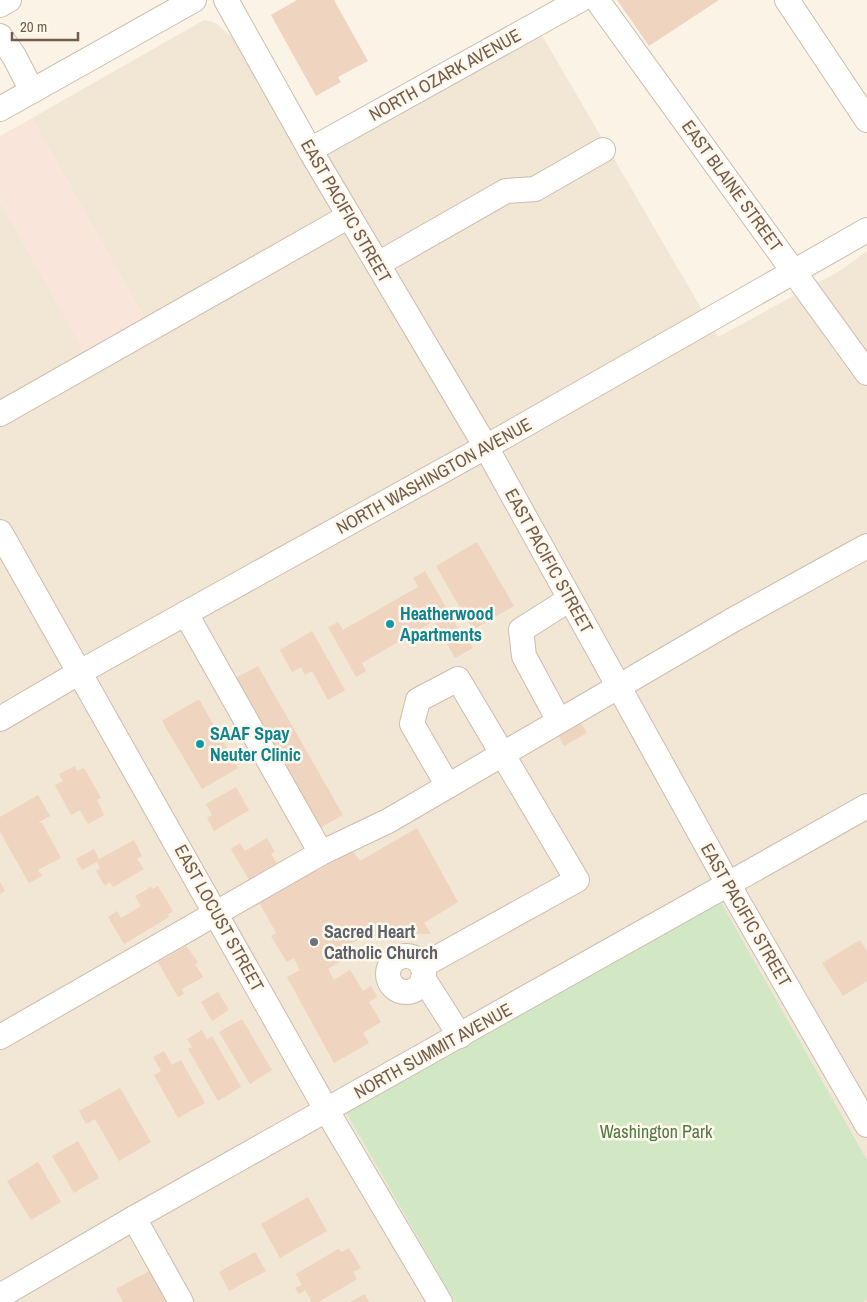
<svg xmlns="http://www.w3.org/2000/svg" width="867" height="1302" font-family="'Archivo Narrow',sans-serif">
<style>
.residential{fill:#f2e6d5}
.commercial{fill:#fae5da}
.green{fill:#d2e8c5}
.building{fill:#efd4bf}
.lines{fill:none;stroke-linecap:round;stroke-linejoin:round}
.minor-casing{stroke:#ccbcad;stroke-width:26}
.minor{stroke:#fff;stroke-width:24}
.culture-dot{fill:#0f9aa8;stroke:#fef8ec;stroke-width:2}
.worship-dot{fill:#6b7280;stroke:#fef8ec;stroke-width:2}
.labels{text-anchor:middle;stroke-width:5;stroke-linejoin:round;paint-order:stroke}
.street-label{font-size:18px;fill:#735c4c;stroke:#fef8ec}
.culture-label{font-size:18px;font-weight:bold;fill:#0d838f;stroke:#fef8ec;text-anchor:start}
.worship-label{font-size:18px;font-weight:bold;fill:#5b616d;stroke:#fef8ec;text-anchor:start}
.park-label{font-size:18px;fill:#527845;stroke:#fef8ec}
</style>
<rect width="100%" height="100%" fill="#fbf4e6"/>
<path class="residential" d="M204,20l10,2 20,17 69,122 237,-129 178,305 123,-67 26,-19v1051h-867v-1100l87,154 60,-33 -115,-205z"/>
<path class="commercial" d="M32,118l115,205 -60,34 -87,-155v-66z"/>
<path class="green" d="M719,899l148,261v140l-4,2h-408l-109,-190 180,-100z"/>
<g class="building">
<path d="M297,0h37l34,61 -30,16 3,5 -25,14 -45,-81z"/>
<path d="M617,0h102l-70,46z"/>
<path d="M477,542l37,64 -41,24 -37,-64z"/>
<path d="M425,571l34,59 3,-2 11,20 -18,10 -21,-37 -72,42 4,8 -10,6 -28,-50 10,-5 5,8 75,-43 -5,-9z"/>
<path d="M312,631l33,59 -17,10 -16,-29 -7,4 -4,-8 -9,5 -12,-22z"/>
<path d="M258,666l85,149 -27,15 -86,-149z"/>
<path d="M199,699l39,69 -36,21 -40,-68z"/>
<path d="M580,721l7,12 -23,13 -6,-12z"/>
<path d="M75,766l2,5 7,-3 17,30 -4,2 7,15 -16,9 -8,-14 -9,5 -16,-30 8,-4 -4,-7z"/>
<path d="M236,787l13,23 -35,21 -7,-13 5,-3 -6,-11z"/>
<path d="M38,795l12,21 -12,7h4l19,35 -23,12 4,6 -13,7 -29,-51v-15z"/>
<path d="M417,828l41,74 -34,21 7,11 -34,-1 -37,6 -25,12 6,10 -13,8 6,11 16,-10 13,21 8,-5 6,11 -8,5 12,20 -18,11 6,10 -35,20 -47,-86 13,-7 -6,-12 -7,4 -16,-26 5,-3 -17,-31 57,-33 1,2 36,-20 7,10z"/>
<path d="M267,838l8,14 -4,2 6,9 -28,17 -18,-31 9,-6 5,8z"/>
<path d="M134,840l8,16 -5,3 7,10 -31,18 -3,-5 -5,4 -9,-15 4,-3 -3,-6 -15,8 -6,-11 18,-10 5,10z"/>
<path d="M0,882l5,9 -5,3z"/>
<path d="M158,886l15,25 -5,3 1,3 -45,27 -16,-27 9,-6 4,7 20,-12 -6,-10 16,-9 2,2z"/>
<path d="M860,940l7,11v30l-24,15 -21,-33z"/>
<path d="M186,946l12,16 -3,2 8,13 -21,12 2,5 -6,3 -20,-35z"/>
<path d="M218,992l11,18 -17,11 -11,-19z"/>
<path d="M242,1019l30,51 -22,14 -31,-52z"/>
<path d="M202,1030l5,9 5,-3 29,51 -23,14 -30,-52 4,-2 -5,-8z"/>
<path d="M164,1051l8,14 9,-5 24,43 -27,15 -24,-43 7,-4 -8,-14z"/>
<path d="M120,1088l31,54 -32,19 -24,-42 -9,5 -7,-13z"/>
<path d="M78,1141l21,37 -25,15 -22,-37z"/>
<path d="M38,1162l23,40 -30,18 -24,-39z"/>
<path d="M308,1197l19,34 -47,27 -19,-34z"/>
<path d="M349,1248l12,20 -8,4 4,7 -38,23h-7l-7,-12 -6,4 -4,-6 7,-3 -6,-11 42,-25 4,3z"/>
<path d="M255,1252l11,19 -37,20 -10,-19z"/>
<path d="M151,1270l18,32h-46l-7,-13z"/>
<path d="M365,1294l4,8h-19z"/>
</g>
<g class="lines">
<g class="minor-casing">
<g id="minor">
<path d="M226,0l84,150 176,297 242,437 139,241"/>
<path d="M597,0l270,373"/>
<path d="M787,0l80,120"/>
<path d="M0,5l9,-5"/>
<path d="M0,36l14,20 18,35"/>
<path d="M0,109l194,-109"/>
<path d="M310,150l270,-150"/>
<path d="M378,264l128,-73 29,-2 68,-39"/>
<path d="M0,414l349,-198"/>
<path d="M0,532l327,579 113,191"/>
<path d="M186,614l135,239"/>
<path d="M0,719l80,-47 427,-237 360,-205"/>
<path d="M559,721l-35,-65 -3,-26 49,-31"/>
<circle cx="406" cy="974" r="18"/>
<path d="M422,966l155,-86 -119,-201 -40,21 -6,24 36,62"/>
<path d="M423,978l37,58"/>
<path d="M0,1037l321,-184 67,-32 343,-200 136,-75"/>
<path d="M134,1218l47,84"/>
<path d="M0,1296l134,-78 733,-412"/>
</g>
</g>
<use href="#minor" class="minor"/>
</g>
<g class="culture-dot">
<circle cx="390" cy="624" r="5"/>
<circle cx="200" cy="744" r="5"/>
</g>
<circle class="worship-dot" cx="314" cy="942" r="5"/>
<g class="labels">
<g class="street-label">
<text transform="translate(445 75) rotate(-29)" y="6">NORTH OZARK AVENUE</text>
<text transform="translate(732 186) rotate(54)" y="6">EAST BLAINE STREET</text>
<text transform="translate(346 211) rotate(60)" y="6">EAST PACIFIC STREET</text>
<text transform="translate(434 476) rotate(-29)" y="6">NORTH WASHINGTON AVENUE</text>
<text transform="translate(549 561) rotate(61)" y="6">EAST PACIFIC STREET</text>
<text transform="translate(746 915) rotate(60)" y="6">EAST PACIFIC STREET</text>
<text transform="translate(219 918) rotate(61)" y="6">EAST LOCUST STREET</text>
<text transform="translate(433 1051) rotate(-29)" y="6">NORTH SUMMIT AVENUE</text>
</g>
<g class="culture-label">
<text x="400" y="620">Heatherwood<tspan x="400" dy="21">Apartments</tspan></text>
<text x="210" y="740">SAAF Spay<tspan x="210" dy="21">Neuter Clinic</tspan></text>
</g>
<g class="worship-label">
<text x="324" y="938">Sacred Heart<tspan x="324" dy="21">Catholic Church</tspan></text>
</g>
<g class="park-label">
<text x="656" y="1138">Washington Park</text>
</g>
</g>
<path d="M12 32v8h66v-8" fill="none" stroke="#735c4c" stroke-width="2.5"/>
<text x="20" y="32" font-size="15" fill="#735c4c" stroke="#fef8ec" stroke-width="4" paint-order="stroke">20 m</text>
</svg>
